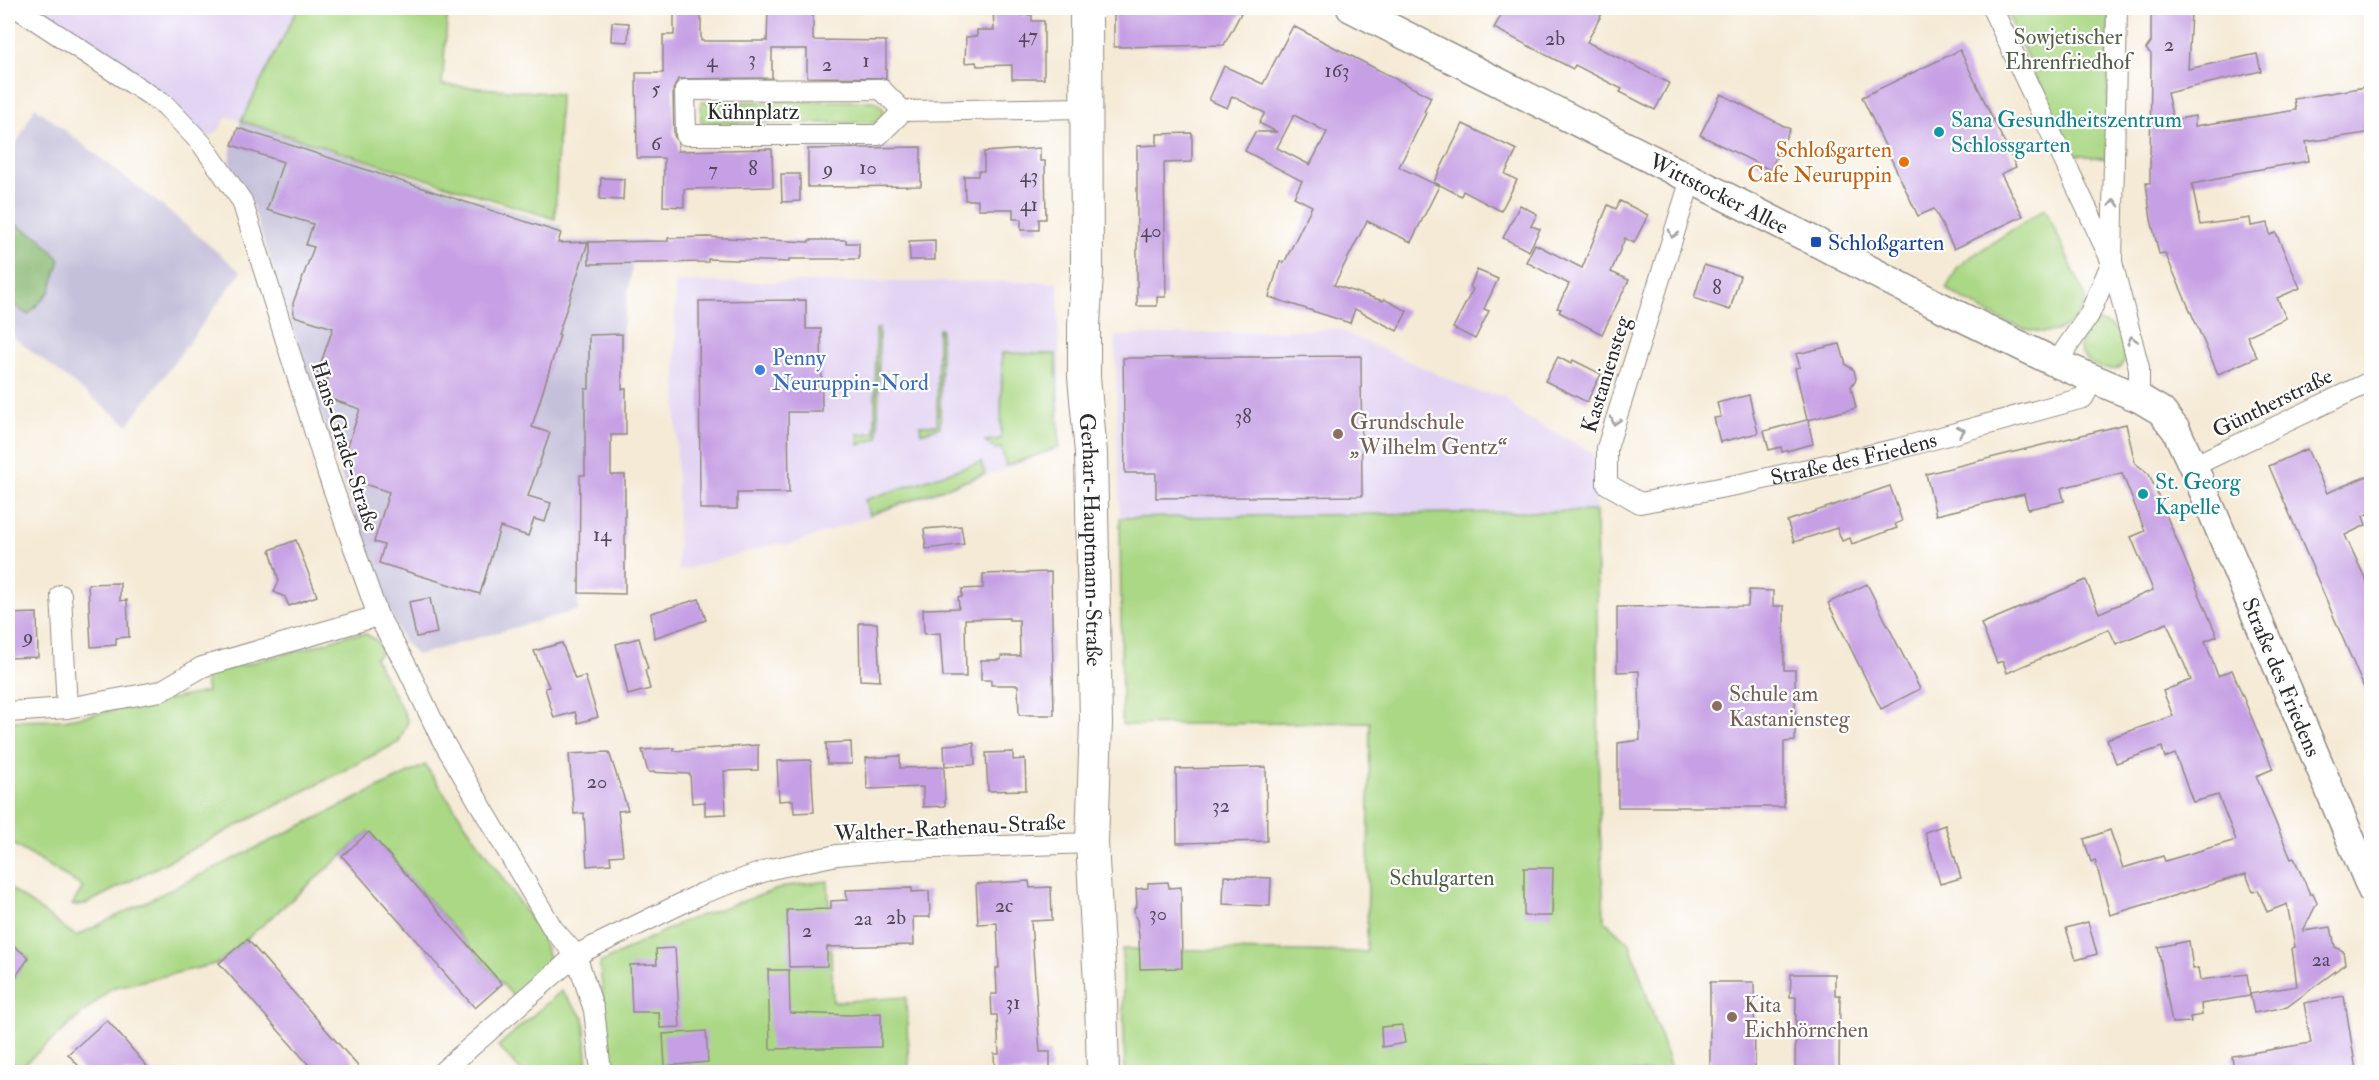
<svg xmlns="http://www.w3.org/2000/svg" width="2379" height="1080" font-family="'IM FELL Double Pica',serif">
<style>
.built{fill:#e2d4f3}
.industrial{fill:#c5c0da}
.green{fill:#abd885;stroke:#6b8258;stroke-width:1.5}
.forest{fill:#88b872;stroke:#5a724e;stroke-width:1.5}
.building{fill:#c6a0e4;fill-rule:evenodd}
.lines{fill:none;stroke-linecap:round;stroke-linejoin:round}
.street-casing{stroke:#908a80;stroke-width:22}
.secondary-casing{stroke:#908a80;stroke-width:31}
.primary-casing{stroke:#908a80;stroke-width:34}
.street{stroke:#fff;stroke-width:20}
.secondary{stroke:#fff;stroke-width:28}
.primary{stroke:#fff;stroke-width:32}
.oneway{stroke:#a0a0a0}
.culture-dot{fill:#0f9aa8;stroke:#fff;stroke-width:2}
.food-dot{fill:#e8710a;stroke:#fff;stroke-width:2}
.transit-dot{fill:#1a4fb4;stroke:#fff;stroke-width:2}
.shop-dot{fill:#3f7fe0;stroke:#fff;stroke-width:2}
.education-dot{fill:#8d6e63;stroke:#fff;stroke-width:2}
.labels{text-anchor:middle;stroke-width:4.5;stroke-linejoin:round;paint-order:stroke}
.number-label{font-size:20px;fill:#524859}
.park-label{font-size:22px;fill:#515f46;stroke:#fff}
.street-label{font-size:22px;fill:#2b2b2b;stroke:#fff}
.culture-label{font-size:22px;fill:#0d838f;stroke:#fff;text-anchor:start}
.food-label{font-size:22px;fill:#c56008;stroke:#fff;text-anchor:end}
.transit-label{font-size:22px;fill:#164399;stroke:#fff;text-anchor:start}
.shop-label{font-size:22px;fill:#366cbe;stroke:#fff;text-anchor:start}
.education-label{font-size:22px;fill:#785e54;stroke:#fff;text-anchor:start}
</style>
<rect width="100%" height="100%" fill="#fff"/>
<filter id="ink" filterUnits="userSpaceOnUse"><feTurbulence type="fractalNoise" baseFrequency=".0167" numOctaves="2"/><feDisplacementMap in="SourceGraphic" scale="12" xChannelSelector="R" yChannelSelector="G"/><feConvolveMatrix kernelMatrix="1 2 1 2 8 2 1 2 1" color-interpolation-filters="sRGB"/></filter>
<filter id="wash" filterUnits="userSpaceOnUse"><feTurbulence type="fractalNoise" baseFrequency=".008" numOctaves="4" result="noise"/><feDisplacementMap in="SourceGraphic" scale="24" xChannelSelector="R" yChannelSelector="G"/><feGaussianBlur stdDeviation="1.35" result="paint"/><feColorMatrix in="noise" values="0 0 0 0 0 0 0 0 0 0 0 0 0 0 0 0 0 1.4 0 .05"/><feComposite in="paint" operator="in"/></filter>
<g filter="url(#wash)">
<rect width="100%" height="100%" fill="#f5ead6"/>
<g class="built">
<path d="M19,8h279l-57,113 -14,-5 -8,14 -18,13z"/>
<path d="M675,282h383l3,167 -272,96 -13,-1 -98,27z"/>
<path d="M1337,329l140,63 27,4 18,19 71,38 3,58 -476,7 -5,-182z"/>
</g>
<g class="industrial">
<path d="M35,107l135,105 71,60 -113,153 -120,-92v-172z"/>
<path d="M241,121l321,106 -4,14 78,-1 -14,94 -33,1v54h-4v86h-5l-2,135 -161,45 -14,-14 -15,-33 -29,-79 -110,-333 -20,-34 3,-17z"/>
</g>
<g class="green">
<path d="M298,8h150l-6,77 118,9 -5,125 -314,-98z"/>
<path d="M2005,8h104l-2,151 -37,-6z"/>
<path d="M874,101l9,7v8l-8,7h-174v-21z"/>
<path d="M2045,208l41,90c-22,71 -101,12 -140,-9l12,-22 11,-9z"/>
<path d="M2098,322c22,2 25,18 27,38 -3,4 -5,8 -10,9 -11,3 -33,-8 -35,-20 -1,-7 4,-13 8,-18 3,-4 5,-7 10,-9z"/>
<path d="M876,329h3l-1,109 -19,7 -1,-11 17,-1z"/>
<path d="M938,329h3l-1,98 -19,6 -1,-8h17z"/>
<path d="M1002,353l54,1 3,93 -53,19 -5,-18 -5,1 -11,-8 16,-2z"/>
<path d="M981,462l4,12 -116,41 -4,-15z"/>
<path d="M1596,511l3,293 5,116 26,24 42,128h-547l-3,-123 245,3 3,-230 -248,3 -2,-207z"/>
<path d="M366,634l11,7 6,10 -8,7 33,63 -9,21 -315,163h-12l11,-18 -75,-46v-120l56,-1 143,-28 -3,-17 105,-27 39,-13z"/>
<path d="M425,765l115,168 12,33 -39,30 -144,-164 -150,131 -107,25 -90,78 5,6h-19v-86l21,-28 -21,-17v-54l68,49z"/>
<path d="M828,881l5,121 73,-5 3,75h-300l-9,-109 82,-41 105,-36z"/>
<path d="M561,991l23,27 4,54h-66l-24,-26z"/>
</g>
<path class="forest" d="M8,220l32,18 20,22 -10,31 -22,24 -20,-14z"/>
<g id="blocks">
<g class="building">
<path d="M674,8h27v33h66l1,-33h45v32l73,1v37l-79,-1v-28h-35v29l-94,1 -5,11 1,45 4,8v8l94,-2 1,38 -89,2v18l-21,-1 1,-48h-27l-1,-85h27v-38h11z"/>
<path d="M993,8h29v7h10v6h12v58h-32v-14l-35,1 -1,-4 -11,1 1,-26 11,-1v-6h17z"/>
<path d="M1206,8h24l11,5 -17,32 -110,2v-34l90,-2z"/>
<path d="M1505,8h100l-18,34 82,41 -14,27 -35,-18 2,-3 -47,-24 -2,4 -79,-41z"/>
<path d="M2151,10l40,2 -3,57 69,-15 4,17 -94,22 6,27 22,-4v10l101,-16 -2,-11 78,-13v42l-6,1 1,4 -61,9 3,19 -77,13v2l-40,8 8,41 50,-7 1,8 17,-3 2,12 6,-2 24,55 -23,10 9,20 -39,18 10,21 -39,17 -53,-121 -6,1 -8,-35 -5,-36h4l1,-129 -5,-5 5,-7z"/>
<path d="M612,22l17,1 -1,19 -17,-1z"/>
<path d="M1293,26l138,71 -7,15 2,1 -27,54 40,19 -28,56 -44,-21 -33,64 49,16 1,-2 23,12 -10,20 -42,-22 -5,14 -81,-26 11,-36 4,2 28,-57 -18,-9 8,-16 -57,-30 10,-19h22l-18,-9 6,-10 -33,-17 -5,12 -18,-8 15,-34 39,18zM1294,115l33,17 -17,33 -33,-17z"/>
<path d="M1960,50l56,117 -15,7 22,42 -69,33 -20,-40 -16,7 -56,-119z"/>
<path d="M1721,94l69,35 -20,41 -70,-35z"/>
<path d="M1463,124l54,26 -12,24 12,6 -16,31 -38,-20 -2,5 -27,-14z"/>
<path d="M238,128l323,105 -3,10 30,-1 -30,93h2l-28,92 18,6 -22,63 23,7 -6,19 -11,-3 -6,17 -28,-9 -20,67 -101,-31 5,-18 -10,-3 15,-50 -40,-13 6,-18 -11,-4 16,-48 -38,-13 6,-18 -11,-4 16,-46 -39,-12 -1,-13 21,-56 -8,-2 7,-21 -46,-14 16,-48 -51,-17z"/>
<path d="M1192,133v29l-28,1 2,134h-9v9h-20v-160l20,-1v-11z"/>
<path d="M921,147v39l-113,1v-38z"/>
<path d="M1040,148v13h5l1,58h-7v11h-18v-11h-8v-10h-35v-9h-13l-1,-24h14v-5h6v-19z"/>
<path d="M781,174h19v27l-18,1z"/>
<path d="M601,178l23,1 -1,21 -23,-1z"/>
<path d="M1620,201l28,14 -14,28 -9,-5 -14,34 18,8 -27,54 -43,-22 2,-3 -4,-1 12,-24 -43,-22 9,-18 47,24 26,-63 8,4z"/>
<path d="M1520,205l17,9 -6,12 9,3 -11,22 -26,-13z"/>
<path d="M707,237l102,5v-2h37v3h13v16h-70v3l-81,-3v3l-119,2v-22l79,-1v-3z"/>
<path d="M935,240v20h-25l-1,-19z"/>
<path d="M1704,265l36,11 -10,34 -36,-12z"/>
<path d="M1477,270l21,9 -14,30 5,2 -14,28 -22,-11 20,-39 -3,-2z"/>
<path d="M806,300v29h15l1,83h-34l1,81h-52v16h-37l-1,-208z"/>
<path d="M622,334v55h4v46h-15v40h14v119l-46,-1 1,-118h5v-86h4v-54z"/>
<path d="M1840,344l6,21 8,5 2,9 -5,8 5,21 -48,12 5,24 -31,8 -1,-5 -12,3 -5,-19 43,-11 -12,-52 5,-1 -4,-13z"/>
<path d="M1361,356l1,140 -206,2v-25h-31l-2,-115z"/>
<path d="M1558,357l13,7 2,-4 28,14 -14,28 -42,-21z"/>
<path d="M1749,395l9,38 -38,9 -6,-24 7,-1 -4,-14z"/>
<path d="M2126,424l9,39 14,11 68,162 -12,5 13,35 14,-6 41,99 -17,7 35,83 3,-1 16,36h3l4,9 -14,28 28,-4 4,20 8,4 2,13 -58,43 -33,6 -4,-19 47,-8 -5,-38 3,-1 -8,-43 -20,8 -9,-22 -5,2 -7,-18 -136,41 -15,-55 -4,2 -7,-23 26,-9 13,38 40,-12 2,5 71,-21 -18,-45 -25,7 -18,-48 -10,4 -3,-11 -46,16 -9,-24 66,-23 -10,-25 28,-11 -24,-57 -51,21 -7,-15 -102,44 -4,-12 -6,2 -16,-39 105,-44 13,33 54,-23 -22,-53 14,-6 -23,-58 -61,15 3,13 -36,8 -4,-15 -88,21 -10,-41z"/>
<path d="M2307,449l20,44 45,-19v38l-9,4 3,9 -21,10 27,58 -1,111 -102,-238z"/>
<path d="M1890,486l12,35 -7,3 2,4 -45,16 -2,-6 -8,3 -5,-13 -43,14 -7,-21z"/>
<path d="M961,526l3,18 -38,5 -2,-20z"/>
<path d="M296,540l21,56 -28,10 -4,-9 -11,-5 5,-11 -9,-31z"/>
<path d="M1051,572l3,143h-35l-1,-30h-27v-5h-10v-20h20v-4h19l-1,-36h-10v-2l-44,1 1,58h-23l-3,-44 -16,1 -1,-25 36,-1 -1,-11h4v-8l21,-1v-14z"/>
<path d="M120,583v18l7,-1 2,37 -13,1v7l-25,2 -3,-63z"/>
<path d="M1867,584l53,105 -39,20 -53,-106z"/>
<path d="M1749,590l24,1v15h11v64h11v71l-11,1v65h-166v-64l22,-3 -1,-69 -22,1v-65l131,-1z"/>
<path d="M430,598l7,35 -21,4 -7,-35z"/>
<path d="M699,599l7,21 -52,18 -3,-25z"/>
<path d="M37,613l1,44 -30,1v-44z"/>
<path d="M859,623h18l3,58 -20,-1z"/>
<path d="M639,638l9,31 -3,1 5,19 -22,6 -12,-51z"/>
<path d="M562,643l13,36 10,-3 13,41 -20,6 -3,-11 -21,6 -9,-30 4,-1 -15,-36z"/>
<path d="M851,742l1,22h-25l-1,-21z"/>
<path d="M974,743l1,22 -30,1 -1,-21z"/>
<path d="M758,745v25l-34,1 2,43 -21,1v-13l-13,1 -2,-29 -42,-2 -6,-22 32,-2v3z"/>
<path d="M609,752l19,58 -10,1 5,44 -13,1 1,8 -24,2 -3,-53 -10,1 -5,-60z"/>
<path d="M1013,752v8l12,-1 1,31 -38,1 -2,-38z"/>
<path d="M900,756v12l44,-1 1,39 -22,1v-20l-56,2 -1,-31z"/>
<path d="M811,760l3,52 -20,1 -1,-13 -14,1 -2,-40z"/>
<path d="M1266,767l1,74 -90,2 -1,-74z"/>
<path d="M1945,825l16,53 -21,6 -15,-52z"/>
<path d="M369,832l133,152 -27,24 -133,-152z"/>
<path d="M1524,868h29l-1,48h-28z"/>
<path d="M1224,876l47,2 -1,28 -47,-2z"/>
<path d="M1029,881l1,7 21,-1 1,33 -21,1 9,131h10v20h-55l-1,-18h5l-2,-39h-5l-1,-21h6l-1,-26h3l-2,-45 -19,1 -2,-40z"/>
<path d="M1168,882l1,6 12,-1 1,81 -42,1 -1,-32 -2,-17 -2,-4 -1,-7 3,-4 -1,-16 12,-1v-5z"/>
<path d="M912,888v4l17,-1 1,26h-17l1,28 -87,2v19l-38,1 -2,-57 44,-1v-8l16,-1 -1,-10z"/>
<path d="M2088,922l9,32 -21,6 -10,-32z"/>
<path d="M247,939l116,133h-48l-96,-109z"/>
<path d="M8,941l21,17 -21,29z"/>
<path d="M2189,941l4,28 5,-1 2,12 47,-6 3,22 -49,8 1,11 -12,2 1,5 -19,1 -14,-76z"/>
<path d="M675,948l5,79 -20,1 -1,-16h-27l-2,-47 27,-1 -1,-15z"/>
<path d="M768,970h21l1,43 61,2 30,-2v34l-111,2z"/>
<path d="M1791,974h44v21h5l-1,77h-44l1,-75h-6z"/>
<path d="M1710,982h44l1,86h-6v4h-39z"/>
<path d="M2344,996l12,74 -18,2h-104l-2,-16 79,-13 -7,-40z"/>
<path d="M107,1020l45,52h-68l-16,-18z"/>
<path d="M1402,1025l3,18 -23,4 -1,-20z"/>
<path d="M706,1031l2,31 -43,4 -2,-32z"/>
</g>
</g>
</g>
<g filter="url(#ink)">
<use href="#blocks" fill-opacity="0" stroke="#908a80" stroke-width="1.5"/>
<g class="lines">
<g class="street-casing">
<g id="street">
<path d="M17,8l148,97 37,39 40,57 86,273 50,142 28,49 34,71 113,193 23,26 18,55 7,62"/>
<path d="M1992,8l120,254 27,106v30"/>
<path d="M903,111l-24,24h-193l-1,-45 196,-1 22,22 183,-3"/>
<path id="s1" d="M1691,179l-84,269v36l33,19 101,-19 156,-35 186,-51 11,-19"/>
<path d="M2056,363l33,-48 23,-53 5,-254"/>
<path d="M2193,466l179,-85"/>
<path d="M61,595l6,113"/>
<path d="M8,712l59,-4 94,-17 41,-24 176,-51"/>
<path d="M442,1072l134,-117 127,-62 68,-24 66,-14 67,-6 188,-6"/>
</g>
</g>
<g class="secondary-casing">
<g id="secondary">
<path id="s2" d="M1351,8l465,234 115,60 125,61 83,35 22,13 15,19 17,36 179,424"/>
</g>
</g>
<g class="primary-casing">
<g id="primary">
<path id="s3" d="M1086,8l1,264 -3,53v52l7,76 5,270 -4,120 9,158 2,71"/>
</g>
</g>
<use href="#street" class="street"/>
<use href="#secondary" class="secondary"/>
<use href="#primary" class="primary"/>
</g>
<defs><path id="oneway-chevron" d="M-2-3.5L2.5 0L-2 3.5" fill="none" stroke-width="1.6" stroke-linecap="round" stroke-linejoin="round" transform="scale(1.5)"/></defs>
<g class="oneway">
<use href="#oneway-chevron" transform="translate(2114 203) rotate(-88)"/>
<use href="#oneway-chevron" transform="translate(1673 234) rotate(107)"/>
<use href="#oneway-chevron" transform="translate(2132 340) rotate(-105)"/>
<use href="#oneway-chevron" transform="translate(1615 421) rotate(107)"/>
<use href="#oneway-chevron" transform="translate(1961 431) rotate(-15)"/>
</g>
</g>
<g class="culture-dot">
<circle cx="1939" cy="132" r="6"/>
<circle cx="2143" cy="494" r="6"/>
</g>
<circle class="food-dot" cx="1904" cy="162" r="6"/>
<rect class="transit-dot" x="1810" y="236" width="12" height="12" rx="3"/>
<circle class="shop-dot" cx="760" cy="370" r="6"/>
<g class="education-dot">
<circle cx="1338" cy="434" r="6"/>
<circle cx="1717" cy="706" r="6"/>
<circle cx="1732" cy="1017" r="6"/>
</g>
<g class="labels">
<g class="number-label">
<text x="1028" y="42">47</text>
<text x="1555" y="45">2b</text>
<text x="2169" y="51">2</text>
<text x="752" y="65">3</text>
<text x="712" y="67">4</text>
<text x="866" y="67">1</text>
<text x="827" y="71">2</text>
<text x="1337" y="77">163</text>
<text x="656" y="95">5</text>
<text x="656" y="150">6</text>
<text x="868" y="174">10</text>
<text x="753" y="175">8</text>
<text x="828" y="175">9</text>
<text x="713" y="176">7</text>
<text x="1029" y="182">43</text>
<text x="1029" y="211">41</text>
<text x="1151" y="237">40</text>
<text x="1717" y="294">8</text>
<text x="1243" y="423">38</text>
<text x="602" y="541">14</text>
<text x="28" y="643">9</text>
<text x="597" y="788">20</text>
<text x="1221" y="812">32</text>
<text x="1004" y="912">2c</text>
<text x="1158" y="920">30</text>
<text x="896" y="924">2b</text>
<text x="863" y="925">2a</text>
<text x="807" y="937">2</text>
<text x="2321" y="966">2a</text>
<text x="1013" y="1009">31</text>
</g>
<g class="park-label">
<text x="2068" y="44">Sowjetischer<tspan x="2068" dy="25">Ehrenfriedhof</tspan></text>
<text x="1442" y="885">Schulgarten</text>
</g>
<g class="street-label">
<text x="753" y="119">Kühnplatz</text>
<text dy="8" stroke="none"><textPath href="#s2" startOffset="412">Wittstocker Allee</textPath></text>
<text transform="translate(1605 374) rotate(-73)" y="8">Kastaniensteg</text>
<text transform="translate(2272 402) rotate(-26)" y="8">Güntherstraße</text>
<text transform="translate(346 446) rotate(72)" y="8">Hans-Grade-Straße</text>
<text dy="8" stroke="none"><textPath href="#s1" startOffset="574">Straße des Friedens</textPath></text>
<text dy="8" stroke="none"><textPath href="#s3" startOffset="532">Gerhart-Hauptmann-Straße</textPath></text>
<text dy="8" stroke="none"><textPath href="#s2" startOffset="1198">Straße des Friedens</textPath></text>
<text transform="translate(950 827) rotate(-3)" y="8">Walther-Rathenau-Straße</text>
</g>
<g class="culture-label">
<text x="1951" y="127">Sana Gesundheitszentrum<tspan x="1951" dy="25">Schlossgarten</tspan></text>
<text x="2155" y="489">St. Georg<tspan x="2155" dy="25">Kapelle</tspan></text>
</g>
<g class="food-label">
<text x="1892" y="157">Schloßgarten<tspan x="1892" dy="25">Cafe Neuruppin</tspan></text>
</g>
<g class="transit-label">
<text x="1828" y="250">Schloßgarten</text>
</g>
<g class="shop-label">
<text x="772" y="365">Penny<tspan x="772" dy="25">Neuruppin-Nord</tspan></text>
</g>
<g class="education-label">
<text x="1350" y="429">Grundschule<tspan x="1350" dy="25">„Wilhelm Gentz“</tspan></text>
<text x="1729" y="701">Schule am<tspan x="1729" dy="25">Kastaniensteg</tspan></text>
<text x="1744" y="1012">Kita<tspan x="1744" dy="25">Eichhörnchen</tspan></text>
</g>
</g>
<rect width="2379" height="1080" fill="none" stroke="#fff" stroke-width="30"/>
</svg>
